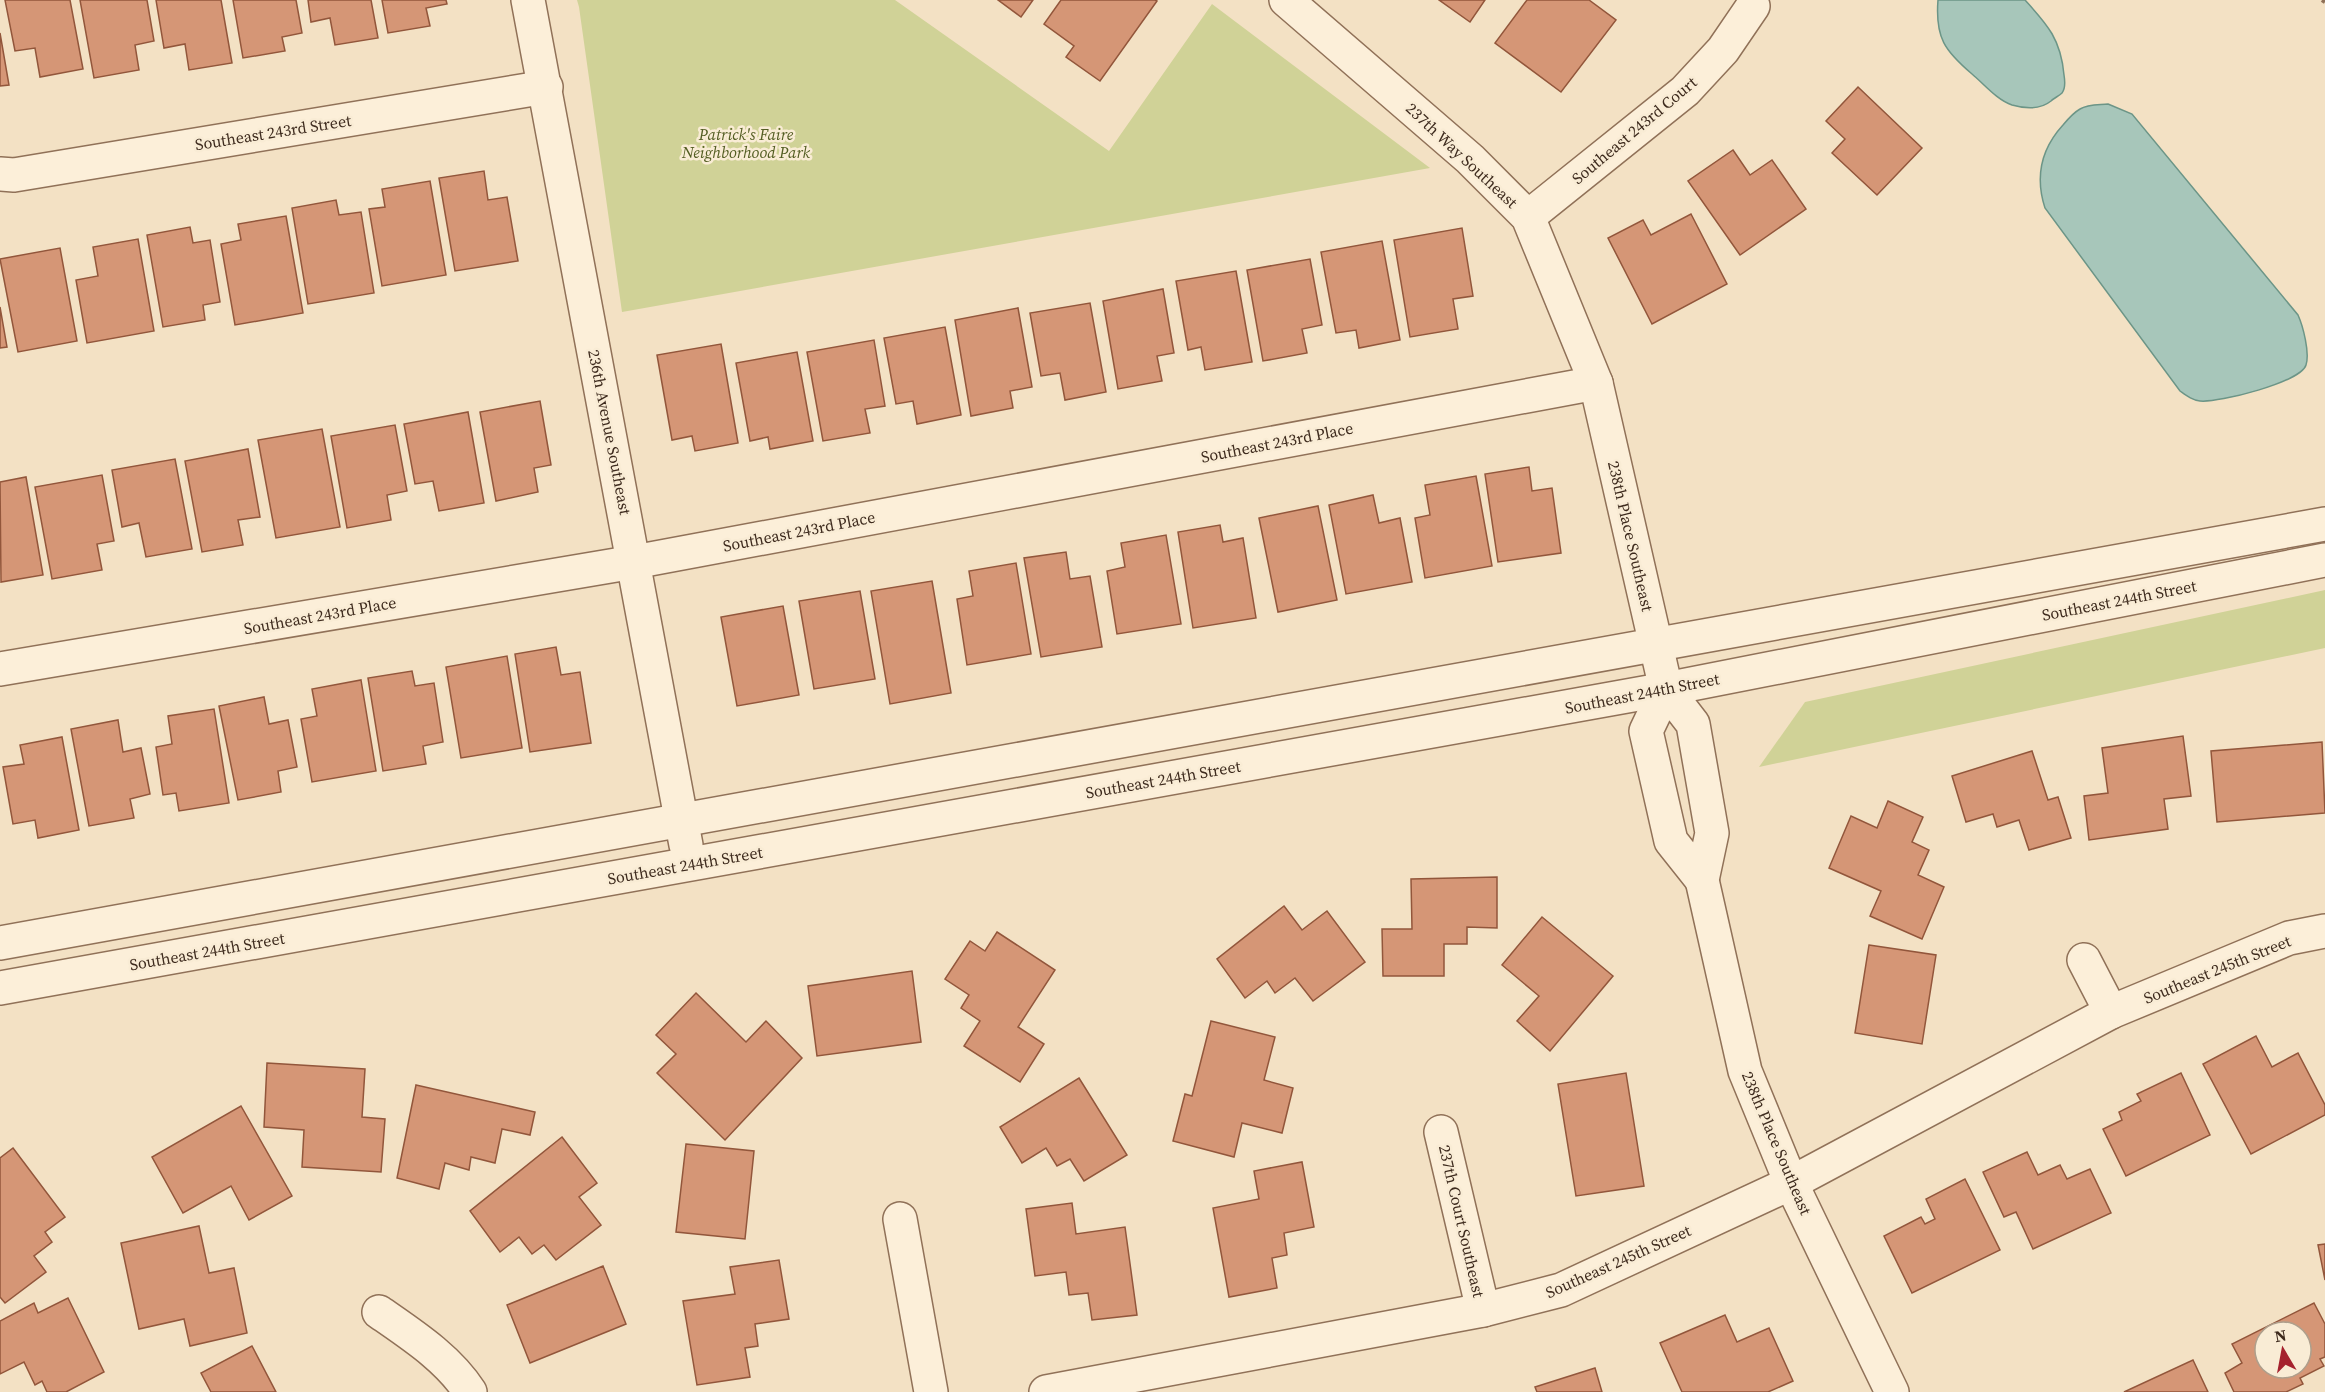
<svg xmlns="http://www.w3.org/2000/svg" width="2325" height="1392" font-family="'Source Serif 4',serif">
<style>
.green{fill:#d0d297}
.water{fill:#a7c6ba;stroke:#6c9587;stroke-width:1.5}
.building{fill:#d59676;stroke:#92563b;stroke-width:1.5;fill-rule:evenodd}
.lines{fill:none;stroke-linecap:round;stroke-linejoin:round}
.minor-casing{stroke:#907158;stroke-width:36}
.path{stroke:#907158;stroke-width:4;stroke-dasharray:4.5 3;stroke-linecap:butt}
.minor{stroke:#fcefd9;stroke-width:33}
.labels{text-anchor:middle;stroke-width:5;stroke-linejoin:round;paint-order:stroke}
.street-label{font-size:16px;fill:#3e2b1e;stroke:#f9ecd5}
.park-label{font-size:16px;font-style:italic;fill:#535d22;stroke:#f9ecd5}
</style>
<rect width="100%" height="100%" fill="#f3e1c4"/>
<g class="green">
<path d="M577,0h318l214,151 103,-147 218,164 -808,144 -43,-305z"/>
<path d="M2325,590v58l-566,119 46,-65z"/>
</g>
<g class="water">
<path d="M1938,0h87c23,25 36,40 39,75 1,6 2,13 -2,18 -3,3 -8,5 -11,8 -11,9 -25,8 -39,4 -15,-5 -28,-21 -40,-31 -27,-23 -37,-36 -34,-74z"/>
<path d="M2108,104l24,10 166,201c5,11 12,38 8,50 -5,17 -87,38 -106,36 -8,-1 -13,-5 -20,-10l-135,-183c-10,-31 -4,-59 18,-83 5,-6 10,-12 17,-16 8,-5 19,-4 28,-5z"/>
</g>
<g class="building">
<path d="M5,0h65l13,69 -43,8 -5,-29 -20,3z"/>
<path d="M80,0h67l7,41 -19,4 4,25 -45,8z"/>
<path d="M156,0h65l11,63 -43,7 -4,-26 -21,4z"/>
<path d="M233,0h63l6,33 -20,4 3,14 -42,7z"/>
<path d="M308,0h63l7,38 -43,7 -5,-27 -19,4z"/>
<path d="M382,0h64l1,4 -21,4 4,18 -42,7z"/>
<path d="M998,0h35l-12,17z"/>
<path d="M1061,0h94l2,1 -57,80 -34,-24 8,-11 -30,-22z"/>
<path d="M1439,0h46l-15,22z"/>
<path d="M1527,0h62l27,20 -55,72 -66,-49z"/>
<path d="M0,33l9,52 -9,1z"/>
<path d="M1858,87l64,61 -45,47 -45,-42 13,-14 -19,-18z"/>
<path d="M1733,150l17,25 22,-15 34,49 -66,46 -52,-74z"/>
<path d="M484,171l4,29 19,-3 11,64 -63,10 -16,-93z"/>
<path d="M430,181l16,94 -64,11 -13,-77 16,-2 -3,-18z"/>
<path d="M336,200l3,15 22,-3 13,81 -66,11 -16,-96z"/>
<path d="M1691,214l36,70 -75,40 -44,-86 35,-18 8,15z"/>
<path d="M286,216l17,97 -68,12 -14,-81 20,-4 -3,-16z"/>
<path d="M190,227l3,16 17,-3 10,62 -17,3 2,15 -42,7 -16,-92z"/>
<path d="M1462,228l11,68 -20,3 5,30 -48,8 -16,-97z"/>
<path d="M138,239l16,92 -67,12 -11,-63 22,-4 -5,-29z"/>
<path d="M1382,241l18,99 -41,8 -3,-18 -20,3 -15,-81z"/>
<path d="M60,248l17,93 -59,11 -18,-93z"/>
<path d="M1310,259l12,66 -20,4 5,24 -44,8 -16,-91z"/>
<path d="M1236,271l16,91 -47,8 -4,-23 -13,3 -12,-69z"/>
<path d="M1163,289l11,64 -17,3 5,25 -44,8 -15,-88z"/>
<path d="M1090,303l16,89 -41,8 -5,-27 -19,3 -11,-63z"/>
<path d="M0,307l7,40 -7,1z"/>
<path d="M1018,308l14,79 -22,4 3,17 -42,8 -16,-96z"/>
<path d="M945,327l16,88 -44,9 -4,-23 -17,3 -12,-66z"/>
<path d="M874,340l11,66 -20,3 5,24 -47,8 -16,-89z"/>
<path d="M721,344l17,99 -43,8 -3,-15 -20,4 -15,-85z"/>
<path d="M797,352l16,89 -43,8 -2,-12 -18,4 -14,-78z"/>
<path d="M540,401l11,64 -17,3 4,24 -42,9 -16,-89z"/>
<path d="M468,412l16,91 -45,8 -6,-30 -18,3 -11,-60z"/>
<path d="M395,425l12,66 -20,4 4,25 -44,8 -16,-92z"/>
<path d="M322,429l18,98 -64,11 -18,-98z"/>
<path d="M248,449l12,68 -22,3 5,25 -41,7 -17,-91z"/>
<path d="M175,459l17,90 -46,8 -7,-34 -17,4 -10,-57z"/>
<path d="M1529,467l3,24 20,-3 9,65 -63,9 -13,-88z"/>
<path d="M102,475l12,66 -17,3 5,26 -50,9 -17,-92z"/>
<path d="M1476,476l16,90 -67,12 -10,-60 15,-3 -5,-30z"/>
<path d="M26,477l17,98 -42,7 -1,-100z"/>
<path d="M1373,495l6,28 21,-5 12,64 -66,12 -17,-89z"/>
<path d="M1318,506l19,94 -59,12 -19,-94z"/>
<path d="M1220,525l3,17 20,-4 13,80 -63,10 -15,-96z"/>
<path d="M1166,535l15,89 -64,10 -10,-63 18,-4 -4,-24z"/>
<path d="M1066,552l4,27 20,-3 12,71 -61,10 -17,-99z"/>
<path d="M1016,563l15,91 -64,11 -10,-66 16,-3 -4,-25z"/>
<path d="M932,581l19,112 -61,11 -19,-113z"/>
<path d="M860,591l15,88 -61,10 -15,-88z"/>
<path d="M783,606l16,89 -62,11 -16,-89z"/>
<path d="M556,647l5,28 19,-3 11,71 -61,9 -15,-98z"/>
<path d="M507,656l15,92 -61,10 -15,-91z"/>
<path d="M412,671l3,15 19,-3 9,59 -20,4 3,18 -43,7 -15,-93z"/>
<path d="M361,680l15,91 -64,11 -11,-63 16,-3 -5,-27z"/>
<path d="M264,697l5,27 19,-4 9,47 -19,4 3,21 -43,8 -19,-94z"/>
<path d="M214,709l15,94 -50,8 -3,-18 -13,2 -7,-48 16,-3 -4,-28z"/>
<path d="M118,720l5,32 18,-4 9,46 -20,5 4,19 -45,8 -18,-97z"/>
<path d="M2183,736l8,60 -27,3 4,30 -79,11 -5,-44 24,-3 -6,-45z"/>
<path d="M62,737l17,93 -41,8 -3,-18 -22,4 -10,-57 21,-3 -4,-19z"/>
<path d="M2322,742l3,71 -108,9 -6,-71z"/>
<path d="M2032,751l16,49 10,-3 13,41 -42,12 -10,-30 -22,7 -4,-13 -27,8 -14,-46z"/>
<path d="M1888,801l35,16 -11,25 17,8 -11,25 26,12 -22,52 -52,-23 11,-25 -52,-23 22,-52 26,12z"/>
<path d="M1497,877v51l-30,-1v17h-23v32h-61l-1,-47h30l-1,-50z"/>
<path d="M1284,906l18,24 25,-19 38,51 -52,39 -18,-23 -20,15 -8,-12 -22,17 -28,-39z"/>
<path d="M1542,917l71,59 -63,75 -33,-30 22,-25 -37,-31z"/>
<path d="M997,932l58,38 -37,57 26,17 -24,38 -56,-36 16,-25 -19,-13 8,-13 -24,-16 25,-38 15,10z"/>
<path d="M1869,945l67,10 -14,89 -67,-11z"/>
<path d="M912,971l9,71 -104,14 -9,-70z"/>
<path d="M696,993l50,49 20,-21 36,37 -77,82 -68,-67 19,-19 -20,-19z"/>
<path d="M1211,1021l64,16 -11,43 29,8 -11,45 -40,-10 -8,34 -61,-16 12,-47 7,2z"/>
<path d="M2256,1036l16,31 26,-14 27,52v10l-74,39 -48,-90z"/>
<path d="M267,1063l98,6 -3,48 23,2 -4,53 -79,-5 2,-37 -40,-3z"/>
<path d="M1626,1073l18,113 -68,10 -18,-112z"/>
<path d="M2181,1073l29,62 -84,41 -23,-47 19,-9 -3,-8 22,-11 -4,-7z"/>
<path d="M1079,1078l48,77 -43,26 -14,-22 -13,7 -11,-18 -24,15 -22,-36z"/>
<path d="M416,1085l119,27 -5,23 -28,-6 -7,34 -24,-6 -2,13 -24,-7 -6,26 -42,-11z"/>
<path d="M241,1106l51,90 -43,24 -18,-34 -48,27 -31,-56z"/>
<path d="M562,1137l35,46 -18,14 22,28 -45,35 -12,-15 -12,9 -13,-17 -19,15 -30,-41z"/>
<path d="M686,1144l68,7 -9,88 -69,-7z"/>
<path d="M13,1148l52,69 -20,15 7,10 -18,14 12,16 -41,31 -5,-6v-139z"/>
<path d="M2027,1152l11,23 22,-10 7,14 23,-10 21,44 -78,36 -17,-37 -12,5 -21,-45z"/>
<path d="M1302,1162l12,65 -30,6 3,22 -15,3 5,30 -48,9 -16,-89 46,-9 -5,-28z"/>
<path d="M1965,1179l35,71 -88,43 -28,-57 37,-19 4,7 10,-5 -9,-20z"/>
<path d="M1072,1203l4,31 49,-7 12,88 -45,5 -4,-27 -19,2 -3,-23 -31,4 -9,-67z"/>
<path d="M199,1226l10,47 25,-5 13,65 -57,13 -6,-27 -45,10 -18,-86z"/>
<path d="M2325,1244v36l-7,-35z"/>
<path d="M779,1260l10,59 -34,5 3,22 -13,2 5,29 -53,8 -14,-84 52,-7 -5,-27z"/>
<path d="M603,1266l23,58 -96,39 -23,-58z"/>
<path d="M68,1298l36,74 -38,20h-19l-5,-11 -7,4 -11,-23 -24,12v-53l34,-18 4,10z"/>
<path d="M2314,1303l11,21v33l-5,2 4,7 -24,12 3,6 -17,8h-52l-9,-19 17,-10 -10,-19zM2265,1332h36v36h-36z"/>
<path d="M1725,1315l12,27 32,-14 24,53 -25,11h-86l-22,-49z"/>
<path d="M252,1346l24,46h-65l-10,-19z"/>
<path d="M2193,1360l15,32h-84z"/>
<path d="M1595,1368l7,24h-65l-2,-5z"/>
</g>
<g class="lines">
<g class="minor-casing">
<g id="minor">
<path d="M528,0l158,845"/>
<path d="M1286,0l184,159 58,58 68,166 70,306 27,35 19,109 -10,47 -31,-39 -25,-110 20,-42"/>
<path d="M0,174l14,1 532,-88"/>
<path d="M1528,217l157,-126 38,-41 30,-44"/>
<path d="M0,669l634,-107 962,-179"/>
<path d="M1702,880l43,191 46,112 101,209"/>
<path d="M0,943c776,-135 1551,-275 2325,-419"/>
<path d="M2084,960l27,52"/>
<path d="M0,988l1666,-299 659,-129"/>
<path d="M1441,1132l42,178"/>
<path d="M900,1219l31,173"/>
<path d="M379,1312c33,23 69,46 91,80"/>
<path d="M1046,1392l437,-82 78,-20 230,-107 320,-171 178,-74 36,-7"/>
</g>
</g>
<path class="path" d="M2322,0l3,2"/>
<use href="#minor" class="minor"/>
</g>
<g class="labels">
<g class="street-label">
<text transform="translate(1634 130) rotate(-40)" y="6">Southeast 243rd Court</text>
<text transform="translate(273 132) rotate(-9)" y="6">Southeast 243rd Street</text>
<text transform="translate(1462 155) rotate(43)" y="6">237th Way Southeast</text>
<text transform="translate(610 432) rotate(79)" y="6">236th Avenue Southeast</text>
<text transform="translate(1277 442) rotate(-11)" y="6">Southeast 243rd Place</text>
<text transform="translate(799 531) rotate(-11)" y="6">Southeast 243rd Place</text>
<text transform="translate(1631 536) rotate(77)" y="6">238th Place Southeast</text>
<text transform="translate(2119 600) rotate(-11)" y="6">Southeast 244th Street</text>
<text transform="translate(320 615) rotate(-10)" y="6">Southeast 243rd Place</text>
<text transform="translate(1642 693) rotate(-11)" y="6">Southeast 244th Street</text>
<text transform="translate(1163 779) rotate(-10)" y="6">Southeast 244th Street</text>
<text transform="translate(685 865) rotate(-10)" y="6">Southeast 244th Street</text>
<text transform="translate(207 951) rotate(-10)" y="6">Southeast 244th Street</text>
<text transform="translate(2217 969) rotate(-22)" y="6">Southeast 245th Street</text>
<text transform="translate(1777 1143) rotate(67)" y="6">238th Place Southeast</text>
<text transform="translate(1462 1221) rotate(77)" y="6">237th Court Southeast</text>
<text transform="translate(1618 1261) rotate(-24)" y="6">Southeast 245th Street</text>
</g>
<g class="park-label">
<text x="746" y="140">Patrick's Faire<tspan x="746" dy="18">Neighborhood Park</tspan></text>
</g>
</g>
<g transform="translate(2283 1350) rotate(350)"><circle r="28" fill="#f9ecd5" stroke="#ae9f8c" stroke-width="1.5"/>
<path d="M0-4.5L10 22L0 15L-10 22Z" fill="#a5222e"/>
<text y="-9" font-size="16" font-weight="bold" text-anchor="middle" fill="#3e2b1e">N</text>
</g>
</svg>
